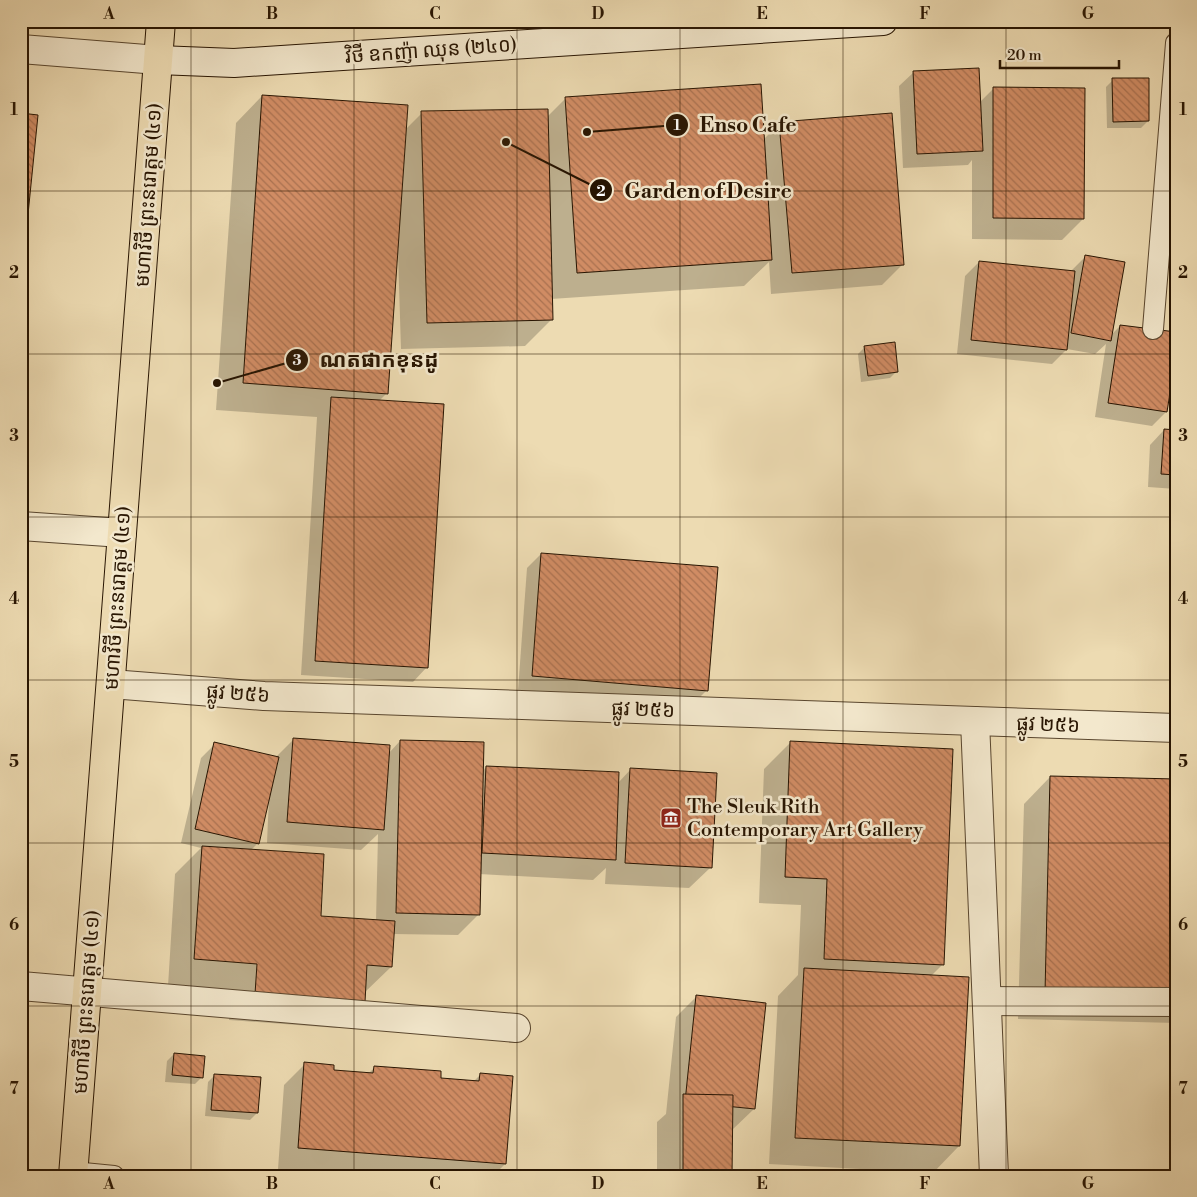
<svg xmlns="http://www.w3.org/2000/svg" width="1197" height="1197" font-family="'Libre Bodoni','Noto Sans Khmer',serif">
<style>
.shadow{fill:#0003;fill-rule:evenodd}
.building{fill:url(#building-back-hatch);stroke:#281502}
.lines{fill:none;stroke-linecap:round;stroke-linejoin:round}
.lane-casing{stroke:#59462e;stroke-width:22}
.street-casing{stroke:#59462e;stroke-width:30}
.secondary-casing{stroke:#281502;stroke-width:30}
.primary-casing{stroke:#281502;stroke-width:30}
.lane{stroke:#f3e8cd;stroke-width:20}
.street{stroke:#f3e8cd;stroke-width:28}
.secondary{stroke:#f3e8cd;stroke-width:28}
.primary{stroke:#eddbb2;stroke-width:28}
.grid{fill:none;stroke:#281502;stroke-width:1;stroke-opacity:0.55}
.labels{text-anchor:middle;stroke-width:5;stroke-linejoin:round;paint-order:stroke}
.street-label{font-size:20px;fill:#281502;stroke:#f3e8cd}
.poi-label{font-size:20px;fill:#281502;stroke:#f3e8cd;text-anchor:start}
.leader{fill:none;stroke:#281502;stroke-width:2}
.callout-dot{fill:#281502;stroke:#f3e8cd;stroke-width:2}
.mark-label{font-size:15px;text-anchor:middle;font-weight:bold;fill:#fff}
.callout-label{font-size:21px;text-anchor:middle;font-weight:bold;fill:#281502;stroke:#f3e8cd;stroke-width:5;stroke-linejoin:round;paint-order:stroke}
.neatline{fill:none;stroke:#281502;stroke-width:2}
.grid-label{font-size:16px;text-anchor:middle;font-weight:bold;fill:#281502}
</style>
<defs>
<pattern id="building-back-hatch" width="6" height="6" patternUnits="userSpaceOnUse" patternTransform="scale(1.25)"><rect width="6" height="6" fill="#d08c64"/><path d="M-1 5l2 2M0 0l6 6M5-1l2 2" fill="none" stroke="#a97150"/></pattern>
</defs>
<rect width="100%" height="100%" fill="#eddbb2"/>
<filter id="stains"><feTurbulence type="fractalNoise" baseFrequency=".004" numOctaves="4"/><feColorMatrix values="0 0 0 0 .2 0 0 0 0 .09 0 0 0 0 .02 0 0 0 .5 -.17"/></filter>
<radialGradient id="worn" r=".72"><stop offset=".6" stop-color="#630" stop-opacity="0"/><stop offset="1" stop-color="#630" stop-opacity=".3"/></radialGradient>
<g class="shadow">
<path d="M863,21h55l-5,6 -50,-1z"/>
<path d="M946,21h57l-57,3z"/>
<path d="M914,72l66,30 14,-14 89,131 -21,21 -90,-1v-79l-4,5 -65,3 -4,-82z"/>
<path d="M1113,80l35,41 -7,7h-34l-1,-41z"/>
<path d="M262,96l143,34 17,-17 125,4 19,-19 197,42 17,-17 123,141 -21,21 -111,9 -2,-32 -25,24 -193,13 1,20 -27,27 -124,3 -3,-95h-2l-9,139 -8,8 48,266 -14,15 -112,-7 16,-258 -101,-7 20,-287z"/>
<path d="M1086,256l24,80 10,-10 56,8v25l-2,-1 -8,54 -14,14 -57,-9 11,-73 -11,10 -28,-5 -15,15 -95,-10 8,-78 14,-14 92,9z"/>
<path d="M865,347l32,24 -7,7 -29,4 -3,-28z"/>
<path d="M1176,360v44h-4z"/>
<path d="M1164,430l12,1v58l-28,-2 2,-42z"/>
<path d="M541,554l166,136 -15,15 -174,-15 9,-122z"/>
<path d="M294,739l94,15 12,-13 82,31 4,-5 132,16 13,-14 79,99 -21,20 -84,-4 1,-16 -13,12 -114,-6v40l-21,21 -65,-1 -2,33 -27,26v9l-27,26 -108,-8 2,-29 -63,-5 7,-112 26,-26 -20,-5 20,-85 14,-14 60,14zM269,796l-2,47 94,7 17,-16 -2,87 -57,-4 -68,-67 6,-6z"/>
<path d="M791,742l152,222 -12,12 28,170 -26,27 -164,-9 9,-168 20,-21 3,-70 -42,-2 5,-134z"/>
<path d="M1050,777l126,3v243l-158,-4 6,-215z"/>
<path d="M697,996l57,113 -22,21 -1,46h-74v-54l9,-8 10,-97z"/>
<path d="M174,1054l28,23 -7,7 -30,-2 2,-21z"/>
<path d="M305,1064l28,7 35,3 7,-7 65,12 33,3 7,-7 25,89 -12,12h-124l-91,-7 6,-84z"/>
<path d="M215,1075l42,38 -7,7 -45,-4 3,-34z"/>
</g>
<g class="building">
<path d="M979,68l4,83 -66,3 -4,-83z"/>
<path d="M1112,78h37v43l-36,1z"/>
<path d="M761,84l11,176 -195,13 -12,-176z"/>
<path d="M993,87l92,1 -1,131 -91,-1z"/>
<path d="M262,95l146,10 -20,289 -145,-11z"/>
<path d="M548,109l5,211 -126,3 -6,-212z"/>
<path d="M21,113l17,2 -17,169z"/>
<path d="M892,113l12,152 -112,8 -13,-151z"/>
<path d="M1085,255l40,7 -14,79 -40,-8z"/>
<path d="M979,261l96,10 -8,79 -96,-10z"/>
<path d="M1120,325l56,7v22l-9,58 -59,-9z"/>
<path d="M895,342l3,30 -30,4 -4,-30z"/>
<path d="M331,397l113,7 -16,264 -113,-7z"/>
<path d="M1164,429l12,1v45l-15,-1z"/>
<path d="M541,553l177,14 -10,124 -176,-15z"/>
<path d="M293,738l97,7 -6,85 -97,-8z"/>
<path d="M400,740l84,2 -4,173 -84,-2z"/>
<path d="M790,741l163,8 -9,216 -120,-6 3,-80 -42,-2z"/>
<path d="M214,742l65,15 -20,87 -64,-15z"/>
<path d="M486,766l133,6 -3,88 -134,-7z"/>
<path d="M630,768l87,5 -5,95 -87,-5z"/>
<path d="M1050,776l126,3v217l-131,-3z"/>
<path d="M202,846l122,8 -3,62 74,5 -3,46 -25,-2 -2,37 -110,-8 2,-30 -63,-5z"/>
<path d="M804,968l165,9 -9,169 -165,-8z"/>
<path d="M696,995l70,8 -11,106 -70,-7z"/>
<path d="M174,1053l31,3 -2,22 -31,-3z"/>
<path d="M304,1062l30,3v5l39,3 1,-7 67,5v7l38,3 1,-8 33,3 -7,88 -208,-16z"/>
<path d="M214,1074l47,3 -3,36 -47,-3z"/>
<path d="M683,1094l50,1 -1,81h-49z"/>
</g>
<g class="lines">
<g class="lane-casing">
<g id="lane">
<path d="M1153,329l23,-286"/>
<path d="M73,1172l41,4"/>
</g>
</g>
<g class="street-casing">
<g id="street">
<path d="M21,49l137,11"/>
<path d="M21,526l101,7"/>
<path d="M111,684l153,12 912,32"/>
<path d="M975,721l19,455"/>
<path d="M21,986l495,42"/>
<path d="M987,1001l189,1"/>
</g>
</g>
<g class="secondary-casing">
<path id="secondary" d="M158,60l76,3 649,-42"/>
</g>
<g class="primary-casing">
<path id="primary" d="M73,1176l88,-1155"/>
</g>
<use href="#lane" class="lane"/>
<use href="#street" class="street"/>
<use href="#secondary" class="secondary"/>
<use href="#primary" class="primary"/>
</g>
<path class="grid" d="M191,21v1155M354,21v1155M517,21v1155M680,21v1155M843,21v1155M1006,21v1155M21,191h1155M21,354h1155M21,517h1155M21,680h1155M21,843h1155M21,1006h1155"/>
<defs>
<g id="museum-square" transform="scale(1.125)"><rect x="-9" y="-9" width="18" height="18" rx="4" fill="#8f2418" stroke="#f3e8cd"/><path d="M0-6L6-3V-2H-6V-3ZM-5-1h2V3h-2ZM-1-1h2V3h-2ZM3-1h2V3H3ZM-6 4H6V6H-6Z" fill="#fff"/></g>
</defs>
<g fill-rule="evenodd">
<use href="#museum-square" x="671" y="818"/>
</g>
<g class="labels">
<g class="street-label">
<text transform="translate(431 50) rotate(-4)" y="7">វិថី ឧកញ៉ា ឈុន (២៤០)</text>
<text transform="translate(148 195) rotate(-86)" y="7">មហាវិថី ព្រះនរោត្តម (៤១)</text>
<text transform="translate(117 598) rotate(-86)" y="7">មហាវិថី ព្រះនរោត្តម (៤១)</text>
<text transform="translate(238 693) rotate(4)" y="7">ផ្លូវ ២៥៦</text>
<text transform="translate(643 709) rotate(2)" y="7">ផ្លូវ ២៥៦</text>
<text transform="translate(1048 724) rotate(2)" y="7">ផ្លូវ ២៥៦</text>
<text transform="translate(86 1002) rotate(-86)" y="7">មហាវិថី ព្រះនរោត្តម (៤១)</text>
</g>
<g class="poi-label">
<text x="687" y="813">The Sleuk Rith<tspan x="687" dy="23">Contemporary Art Gallery</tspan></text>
</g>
</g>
<path class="leader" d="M587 132L677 125M506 142L601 190M217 383L297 360"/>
<g class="callout-dot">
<circle cx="587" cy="132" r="5"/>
<circle cx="506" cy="142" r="5"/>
<circle cx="217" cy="383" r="5"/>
<circle cx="677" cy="125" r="12"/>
<circle cx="601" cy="190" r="12"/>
<circle cx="297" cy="360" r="12"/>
</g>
<g class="mark-label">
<text x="677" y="130">1</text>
<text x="601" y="196">2</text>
<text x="297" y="365">3</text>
</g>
<g class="callout-label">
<text x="748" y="132">Enso Cafe</text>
<text x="708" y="198">Garden of Desire</text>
<text x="379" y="367">ណតផាកខុនដូ</text>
</g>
<rect width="1197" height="1197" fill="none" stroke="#eddbb2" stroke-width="55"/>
<path d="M1000 60v8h119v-8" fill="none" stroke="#281502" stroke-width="2.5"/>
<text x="1007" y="60" font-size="15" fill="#281502" stroke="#f3e8cd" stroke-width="4" paint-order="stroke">20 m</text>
<rect x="28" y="28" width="1142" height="1142" class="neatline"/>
<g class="grid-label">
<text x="109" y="19">A</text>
<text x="272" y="19">B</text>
<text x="435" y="19">C</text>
<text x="598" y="19">D</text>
<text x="762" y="19">E</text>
<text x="925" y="19">F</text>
<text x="1088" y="19">G</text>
<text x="14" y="115">1</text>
<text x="1183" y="115">1</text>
<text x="14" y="278">2</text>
<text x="1183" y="278">2</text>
<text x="14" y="441">3</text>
<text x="1183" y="441">3</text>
<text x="14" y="604">4</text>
<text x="1183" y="604">4</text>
<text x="14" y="767">5</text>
<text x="1183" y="767">5</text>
<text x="14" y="930">6</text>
<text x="1183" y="930">6</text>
<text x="14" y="1094">7</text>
<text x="1183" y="1094">7</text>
<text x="109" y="1189">A</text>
<text x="272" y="1189">B</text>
<text x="435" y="1189">C</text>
<text x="598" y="1189">D</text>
<text x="762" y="1189">E</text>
<text x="925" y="1189">F</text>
<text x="1088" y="1189">G</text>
</g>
<rect width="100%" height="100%" filter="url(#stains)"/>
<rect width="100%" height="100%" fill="url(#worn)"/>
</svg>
